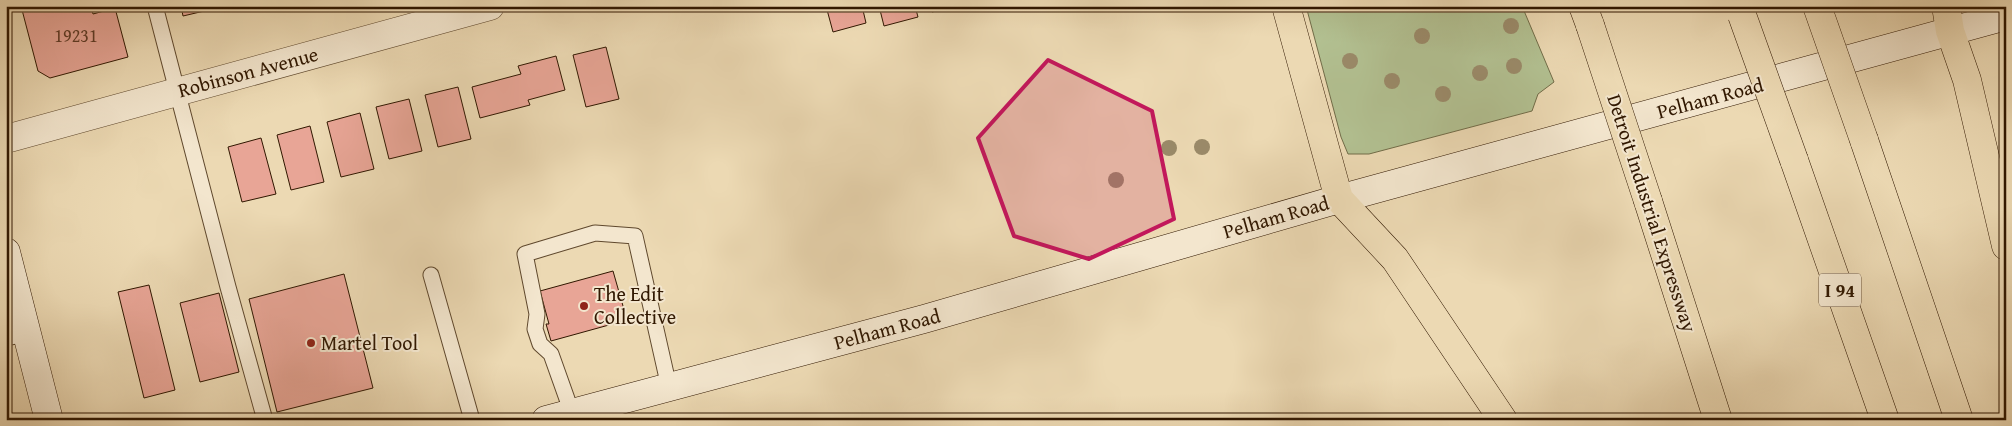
<svg xmlns="http://www.w3.org/2000/svg" width="2012" height="426" font-family="'Gentium Book Plus',serif">
<style>
.green{fill:#b2c091;stroke:#716c48}
.building{fill:#e8a596;stroke:#301700}
.lines{fill:none;stroke-linecap:round;stroke-linejoin:round}
.service-casing{stroke:#5f482d;stroke-width:17}
.minor-casing{stroke:#5f482d;stroke-width:29}
.secondary-casing{stroke:#301700;stroke-width:29}
.motorway-casing{stroke:#301700;stroke-width:29}
.service{stroke:#f3e6ce;stroke-width:15}
.minor{stroke:#f3e6ce;stroke-width:28}
.secondary{stroke:#f3e6ce;stroke-width:28}
.motorway{stroke:#ecd9b3;stroke-width:28}
.motorway-bridge-casing{stroke:#301700;stroke-width:29;stroke-linecap:butt}
.motorway-bridge{stroke:#ecd9b3;stroke-width:28}
.tree{fill:#9a8a69}
.marked{fill:#c2185b;fill-opacity:0.2;stroke:#c2185b;stroke-width:4;stroke-linejoin:round}
.poi-dot{fill:#8f2418;stroke:#f3e6ce;stroke-width:2}
.labels{text-anchor:middle;stroke-width:4;stroke-linejoin:round;paint-order:stroke}
.number-label{font-size:18px;fill:#5e3a26}
.shield{fill:#f3e6ce;stroke:#6a553e;stroke-width:1}
.shield-label{font-size:19px;font-weight:bold;fill:#301700}
.street-label{font-size:20px;fill:#301700;stroke:#f3e6ce}
.poi-label{font-size:20px;fill:#301700;stroke:#f3e6ce;text-anchor:start}
</style>
<rect width="100%" height="100%" fill="#ecd9b3"/>
<filter id="stains"><feTurbulence type="fractalNoise" baseFrequency=".004" numOctaves="4"/><feColorMatrix values="0 0 0 0 .2 0 0 0 0 .09 0 0 0 0 .02 0 0 0 .5 -.17"/></filter>
<radialGradient id="worn" r=".72"><stop offset=".6" stop-color="#630" stop-opacity="0"/><stop offset="1" stop-color="#630" stop-opacity=".3"/></radialGradient>
<path class="green" d="M1306,6h216l32,76 -16,12 -6,17 -163,43h-21l-7,-17z"/>
<g class="building">
<path d="M21,6h70l2,8 22,-6 13,49 -78,21 -12,-7z"/>
<path d="M181,6h35l1,2 -34,8z"/>
<path d="M826,6h36l4,17 -33,9z"/>
<path d="M879,6h36l3,11 -34,9z"/>
<path d="M931,6h26l-25,6z"/>
<path d="M606,47l13,52 -33,8 -13,-52z"/>
<path d="M556,56l9,34 -37,10 2,5 -50,13 -8,-31 49,-13 -3,-8z"/>
<path d="M458,87l13,52 -33,8 -13,-52z"/>
<path d="M409,99l13,52 -33,8 -13,-52z"/>
<path d="M360,113l14,56 -33,8 -14,-55z"/>
<path d="M310,126l14,56 -33,8 -14,-55z"/>
<path d="M261,138l15,56 -34,8 -14,-55z"/>
<path d="M613,271l14,49 -76,21 -5,-17h3l-9,-33z"/>
<path d="M344,274l29,114 -96,24 -28,-113z"/>
<path d="M149,285l26,105 -31,8 -26,-106z"/>
<path d="M219,293l20,79 -39,10 -20,-79z"/>
</g>
<g class="lines">
<g class="service-casing">
<g id="service">
<path d="M155,6l73,281 37,133"/>
<path d="M431,275l41,145"/>
<path d="M6,338l21,-4"/>
<path d="M572,413l-21,-59 -11,-10 -5,-15 2,-15 -12,-60 70,-21 40,3 34,151"/>
</g>
</g>
<g class="minor-casing">
<path id="minor" d="M6,139l484,-133"/>
</g>
<g class="secondary-casing">
<g id="secondary">
<path d="M6,252l43,168"/>
<path d="M546,420l378,-101 415,-120 667,-183"/>
</g>
</g>
<g class="motorway-casing">
<g id="motorway">
<path d="M1286,6l53,193 56,60 108,161"/>
<path d="M1583,6l7,19"/>
<path d="M1946,6l4,25 17,49 39,166"/>
<path d="M1864,140l95,280"/>
<path d="M1794,160l91,260"/>
<path d="M1648,201l70,219"/>
</g>
</g>
<use href="#service" class="service"/>
<use href="#minor" class="minor"/>
<use href="#secondary" class="secondary"/>
<use href="#motorway" class="motorway"/>
<g class="motorway-bridge-casing">
<g id="motorway-bridge">
<path d="M1817,6l47,134"/>
<path d="M1742,15l52,145"/>
<path d="M1590,25l58,176"/>
</g>
</g>
<use href="#motorway-bridge" class="motorway-bridge"/>
</g>
<g class="tree">
<circle cx="1511" cy="26" r="8"/>
<circle cx="1422" cy="36" r="8"/>
<circle cx="1350" cy="61" r="8"/>
<circle cx="1514" cy="66" r="8"/>
<circle cx="1480" cy="73" r="8"/>
<circle cx="1392" cy="81" r="8"/>
<circle cx="1443" cy="94" r="8"/>
<circle cx="1202" cy="147" r="8"/>
<circle cx="1169" cy="148" r="8"/>
<circle cx="1116" cy="180" r="8"/>
</g>
<path class="marked" d="M1048,60l104,51 22,108 -85,40 -75,-23 -36,-98z"/>
<g class="poi-dot">
<circle cx="584" cy="306" r="5"/>
<circle cx="311" cy="343" r="5"/>
</g>
<g class="labels">
<g class="number-label">
<text x="76" y="42">19231</text>
</g>
<rect class="shield" x="1819" y="273.5" width="42" height="33" rx="4"/>
<g class="shield-label">
<text x="1840" y="297">I 94</text>
</g>
<g class="street-label">
<text transform="translate(248 72) rotate(-15)" y="7">Robinson Avenue</text>
<text transform="translate(1710 98) rotate(-15)" y="7">Pelham Road</text>
<text transform="translate(1652 213) rotate(72)" y="7">Detroit Industrial Expressway</text>
<text transform="translate(1276 217) rotate(-16)" y="7">Pelham Road</text>
<text transform="translate(887 329) rotate(-15)" y="7">Pelham Road</text>
</g>
<g class="poi-label">
<text x="594" y="301">The Edit<tspan x="594" dy="23">Collective</tspan></text>
<text x="321" y="350">Martel Tool</text>
</g>
</g>
<rect width="2012" height="426" fill="none" stroke="#ecd9b3" stroke-width="25"/>
<rect x="8" y="8" width="1997" height="411" fill="none" stroke="#301700" stroke-width="2.5"/>
<rect x="12" y="12" width="1987" height="401" fill="none" stroke="#301700"/>
<rect width="100%" height="100%" filter="url(#stains)"/>
<rect width="100%" height="100%" fill="url(#worn)"/>
</svg>
